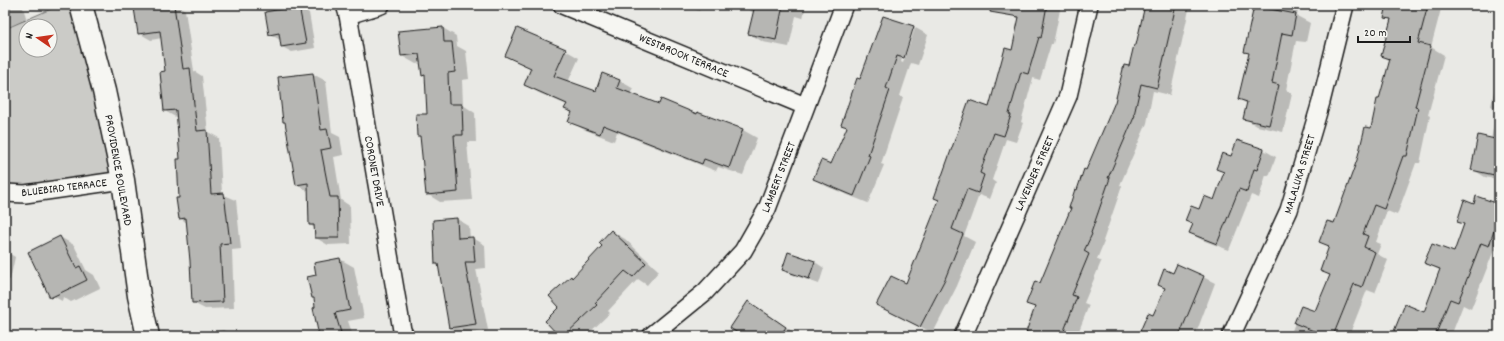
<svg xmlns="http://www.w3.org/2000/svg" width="1504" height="341" font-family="Dekko,sans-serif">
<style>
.green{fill:#cbcbc7;stroke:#747472;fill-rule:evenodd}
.shadow{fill:#0003;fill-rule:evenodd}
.building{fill:#b6b6b3;stroke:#1c1c1c}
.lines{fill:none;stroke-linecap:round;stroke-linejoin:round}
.minor-casing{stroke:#1c1c1c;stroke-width:20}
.major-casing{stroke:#1c1c1c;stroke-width:25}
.minor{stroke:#f6f6f2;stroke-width:17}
.major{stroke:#f6f6f2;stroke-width:22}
.labels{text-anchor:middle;stroke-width:3;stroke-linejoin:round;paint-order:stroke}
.street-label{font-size:12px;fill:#1c1c1c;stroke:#f6f6f2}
</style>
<rect width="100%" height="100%" fill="#e9e9e5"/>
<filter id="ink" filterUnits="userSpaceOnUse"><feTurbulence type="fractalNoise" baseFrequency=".025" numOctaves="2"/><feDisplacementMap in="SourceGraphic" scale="8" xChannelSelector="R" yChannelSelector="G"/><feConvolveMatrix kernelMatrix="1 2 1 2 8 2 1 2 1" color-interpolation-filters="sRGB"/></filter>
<g filter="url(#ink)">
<path class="green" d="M60,5h10l24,88 17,80 -87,12 -19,-1v-155zM26,26h24v24h-24z"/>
<g class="shadow">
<path d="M5,5h17l5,15 -22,8z"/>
<path d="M159,5h18l8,5 9,61 8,5 6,56 11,6 3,56 14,6 5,49 -9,1 2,58 -29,1 -12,-6 -2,-42 -4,-38 -7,-5 1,-59 -4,-41 -12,-7 1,-39 -4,-34 -11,2 -12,-7z"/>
<path d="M685,5h17l-3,6z"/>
<path d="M745,5h61l-3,13 -7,-2 -7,31 -26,-5 -13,-8 4,-21 -10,-6z"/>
<path d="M1015,5h46l-8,39h-2l-11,36 -7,-2 -12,44 2,1 -7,19 -10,-3 -14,41 4,3 -6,16 -11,-4 -15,41 11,6 -18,44 -24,47 -43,-21 16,-27 34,-84 -5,-3 54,-90 24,-56 6,-33 -6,-4z"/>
<path d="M1146,5h44l-20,90 -17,-4 -6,32 -27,62 2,1 -19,55 1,1 -7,17 4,3 -17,41 5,2 -12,31h-52l11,-28 -9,-5 13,-19 32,-75 5,-18 53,-124 7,-20z"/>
<path d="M1255,5h44l-2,11 13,7 -4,19 -10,-1 -10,49 6,4 -9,38 -26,-6 -13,-8 3,-14 -8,-5 11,-45 -5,-3z"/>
<path d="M1388,5h47l6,4 -10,38 13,8 -16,60 2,1 -10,47h-4l-19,52 -10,-4 -11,31 5,2 -4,10 11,6 -13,33 -8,-3 -18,46h-59l11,-29 14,6 15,-37 -9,-6 9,-23 -9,-5 14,-17 37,-96 8,-29 11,-39 -9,-5 9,-36 -6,-3z"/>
<path d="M299,7l10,6 6,35 -23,4 -10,-5 -2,-7 -10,-6z"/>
<path d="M883,17l31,10 14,8 -10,30 -7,-2 -11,33 3,2 -22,66 3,1 -16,38 -40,-16 -14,-8 18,-13 15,-39 -5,-3 19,-44zM913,28h2l-12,35 -2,-1z"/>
<path d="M443,28l13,8 1,10 9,5 3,28 -7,1 1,25 12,8 1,29h-9l5,58 -32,2 -13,-8 -5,-56 -4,-2 10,-21 -2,-38 -3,-2 -2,-12 -5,1 -14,-8z"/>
<path d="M565,50l14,8 -11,24 28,10 7,-18 17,7 14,8 -3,5 28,12 38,9 1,-2 45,17 14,8 -14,37 -25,-8 -2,4 -99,-39 -3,9 -31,-12 -13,-8 2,-8 -6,-4 1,-4 -28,-12 -14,-8 7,-16 -26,-13z"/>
<path d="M1499,67v113l-14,-3 -13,-8 19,-30 6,-30 -6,-3z"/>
<path d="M313,74l13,7 6,52 8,4 3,18 -9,2 7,43 9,6 1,38 -23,1 -12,-7 -1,-10 -5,-3 -1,-33 -12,-7z"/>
<path d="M1238,141l26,9 12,7 -7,19 -3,-1 -7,23 -8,-3 -22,55 -27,-10 -12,-7 3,-8 -6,-4 13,-11 15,-8 10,-29 -7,-4 14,-12z"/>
<path d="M1474,205h25v46l-5,-1 -23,59 -8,-4 -12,31h-58l32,-23 16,-42 -16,-9 30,-8 9,-29 -6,-4z"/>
<path d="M457,219l12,7 1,13 3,-1 12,7 1,23 -10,1 12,61 -26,5 -12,-7 -11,-63 -3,-1z"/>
<path d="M611,231l14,8 34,32 -12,14 -9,-6 -30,32 2,2 -24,23h-26v-29l13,-28 30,-33z"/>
<path d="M60,237l14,8 12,25 8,5 6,13 -29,14 -8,-5 -1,4 -13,-7z"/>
<path d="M5,251l10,6 -5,23 -5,-1z"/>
<path d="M789,254l26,8 9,6 -5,16 -26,-9 -10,-5z"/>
<path d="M340,259l14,8 10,51 -16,3 5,15h-39l6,-2 -5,-35 -3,-2 5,-21z"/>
<path d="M1173,274l30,3 12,6 -20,53h-56l15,-19z"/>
<path d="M748,303l14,7 37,26h-64z"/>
<path d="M223,330l12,6h-32v-2z"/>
</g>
<g class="building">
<path d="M152,5h22l9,64 7,-1 7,63 10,-1 4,64 13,-1 6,50 -10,1 3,58 -31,1 -2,-42 -4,-43 -7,1 -3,-21h3l-2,-39h3l-4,-49 -12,1 -4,-39 5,-1 -5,-40 -22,3 -4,-26z"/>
<path d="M755,5h28l-7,35 -28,-6z"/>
<path d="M991,5h56l-6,33 -2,-1 -11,37 -7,-2 -12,42 2,1 -7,21 -10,-3 -14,40 4,2 -6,18 -11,-4 -15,40 11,5 -18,45 -25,48 -44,-22 15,-29 15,7 33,-83 -5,-2 35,-98 20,7 16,-59 7,2 7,-33 -29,-5z"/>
<path d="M1145,5h31l-19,83 -16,-4 -7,31h1l-27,63h2l-19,55 1,1 -8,17 5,3 -17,41 5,2 -15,39h-26l-10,-4 9,-25 -9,-3 9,-23 5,2 31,-75h-2l6,-19 2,1 7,-21 2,1 29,-68 9,-37 5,1 5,-21h2z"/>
<path d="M1387,5h41l-10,38 13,3 -16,61 3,1 -11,48h-4l-19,53 -10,-4 -11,29 5,2 -4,11 11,5 -13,35 -8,-3 -21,52h-7l-32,-13 7,-17 14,5 15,-36 -10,-4 9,-25 -10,-4 8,-21 7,2 23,-63 8,-33 6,1 6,-29h2l11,-40 -9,-3 10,-37 -7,-1z"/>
<path d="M299,6l7,37 -25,4 -2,-14 -10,2 -4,-23z"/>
<path d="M1254,6l42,8 -4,21 -10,-2 -10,50 7,2 -10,40 -26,-6 4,-17 -9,-3 11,-46 -5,-1z"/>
<path d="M883,16l31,10 -10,32 -7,-2 -11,32 4,2 -22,65 2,1 -16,40 -41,-17 8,-19 10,4 16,-37 -6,-2 16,-47 3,1z"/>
<path d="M443,27l1,15h8l3,30 -7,1 1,31h13l1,31h-9l4,57 -32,3 -6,-59h-3l-1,-22h11l-2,-39 -3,1 -3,-22 -18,2 -3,-25z"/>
<path d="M517,28l49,21 -12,27 42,15 6,-18 18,7 -3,8 42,16 2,-5 36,15v-2l46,17 -14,39 -25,-9 -2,5 -99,-39 -3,9 -32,-12 4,-10 -8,-3 3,-5 -43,-19 7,-17 -26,-12z"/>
<path d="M313,73l8,57 6,-1 4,19 -10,2 9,47h8l1,41h-24l-1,-13h-5l-1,-42 -12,2 -11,-63h-2l-5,-45z"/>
<path d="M1478,135l21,5v36l-28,-6z"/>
<path d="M1237,140l27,9 -7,21 -3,-1 -7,23 -8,-3 -22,55 -28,-11 4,-9 -8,-3 6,-15 8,3 5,-13 10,4 10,-28 -8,-3 6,-16 9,3z"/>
<path d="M1476,196l23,8v11l-10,31 -8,-3 -23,59 -8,-3 -15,37h-43l13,-32 19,8 16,-43 -16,-6 8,-19 22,8 10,-28 -7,-2 7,-22 10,4z"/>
<path d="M457,218l1,20 15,-1 2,25h-10l11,62 -27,4 -11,-64h-3l-2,-44z"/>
<path d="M611,230l35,33 -13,14 -8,-6 -30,32 2,2 -33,31h-5l-14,-15 14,-14 -10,-11 22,-20 1,2 30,-32 -3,-3z"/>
<path d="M60,236l16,32 4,-2 7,14 -37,18 -22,-46z"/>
<path d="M788,252l27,9 -6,18 -27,-9z"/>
<path d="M340,258l10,52 -15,3 7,23h-23l-6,-28 2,-1 -1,-9h-2l-5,-21 9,-2 -2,-12z"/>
<path d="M1177,264l27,12 -25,60h-41l10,-23 5,2 12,-27 -7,-3 6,-16 9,4z"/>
<path d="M748,301l38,26 -6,9h-38l-12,-8z"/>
</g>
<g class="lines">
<g class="minor-casing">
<g id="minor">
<path d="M345,5l3,10 54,315 3,6"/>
<path d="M562,5l243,101"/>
<path d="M348,15l33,-10"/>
<path d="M5,193l20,1 98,-14"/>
<path d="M651,336l54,-44 38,-41 24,-42 77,-204"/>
<path d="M963,336l105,-240 21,-91"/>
<path d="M1231,336l58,-126 32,-108 24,-97"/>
</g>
</g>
<g class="major-casing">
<path id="major" d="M81,5l23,86 19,89 16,116 9,40"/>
</g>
<use href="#minor" class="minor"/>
<use href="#major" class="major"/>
</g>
</g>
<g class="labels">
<g class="street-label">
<text transform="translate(684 55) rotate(23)" y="4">WESTBROOK TERRACE</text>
<text transform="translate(119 170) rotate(80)" y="4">PROVIDENCE BOULEVARD</text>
<text transform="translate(375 171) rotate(80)" y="4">CORONET DRIVE</text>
<text transform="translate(1034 173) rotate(-66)" y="4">LAVENDER STREET</text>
<text transform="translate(1299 174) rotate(-73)" y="4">MALALUKA STREET</text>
<text transform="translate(778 177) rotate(-69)" y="4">LAMBERT STREET</text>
<text transform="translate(64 187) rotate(-7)" y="4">BLUEBIRD TERRACE</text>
</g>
</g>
<rect width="1504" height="341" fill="none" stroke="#f6f6f2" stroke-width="20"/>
<rect x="10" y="10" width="1484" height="321" fill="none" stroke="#1c1c1c" stroke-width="1.5" filter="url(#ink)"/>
<g transform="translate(38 38) rotate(283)"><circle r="19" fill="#f6f6f2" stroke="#9f9f9c"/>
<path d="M0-3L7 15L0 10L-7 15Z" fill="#c8321e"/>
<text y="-6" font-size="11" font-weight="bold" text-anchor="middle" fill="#1c1c1c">N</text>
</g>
<path d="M1358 36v6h52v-6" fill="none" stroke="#1c1c1c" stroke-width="2"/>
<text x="1364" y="36" font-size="12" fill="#1c1c1c" stroke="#f6f6f2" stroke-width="3" paint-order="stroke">20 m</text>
</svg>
